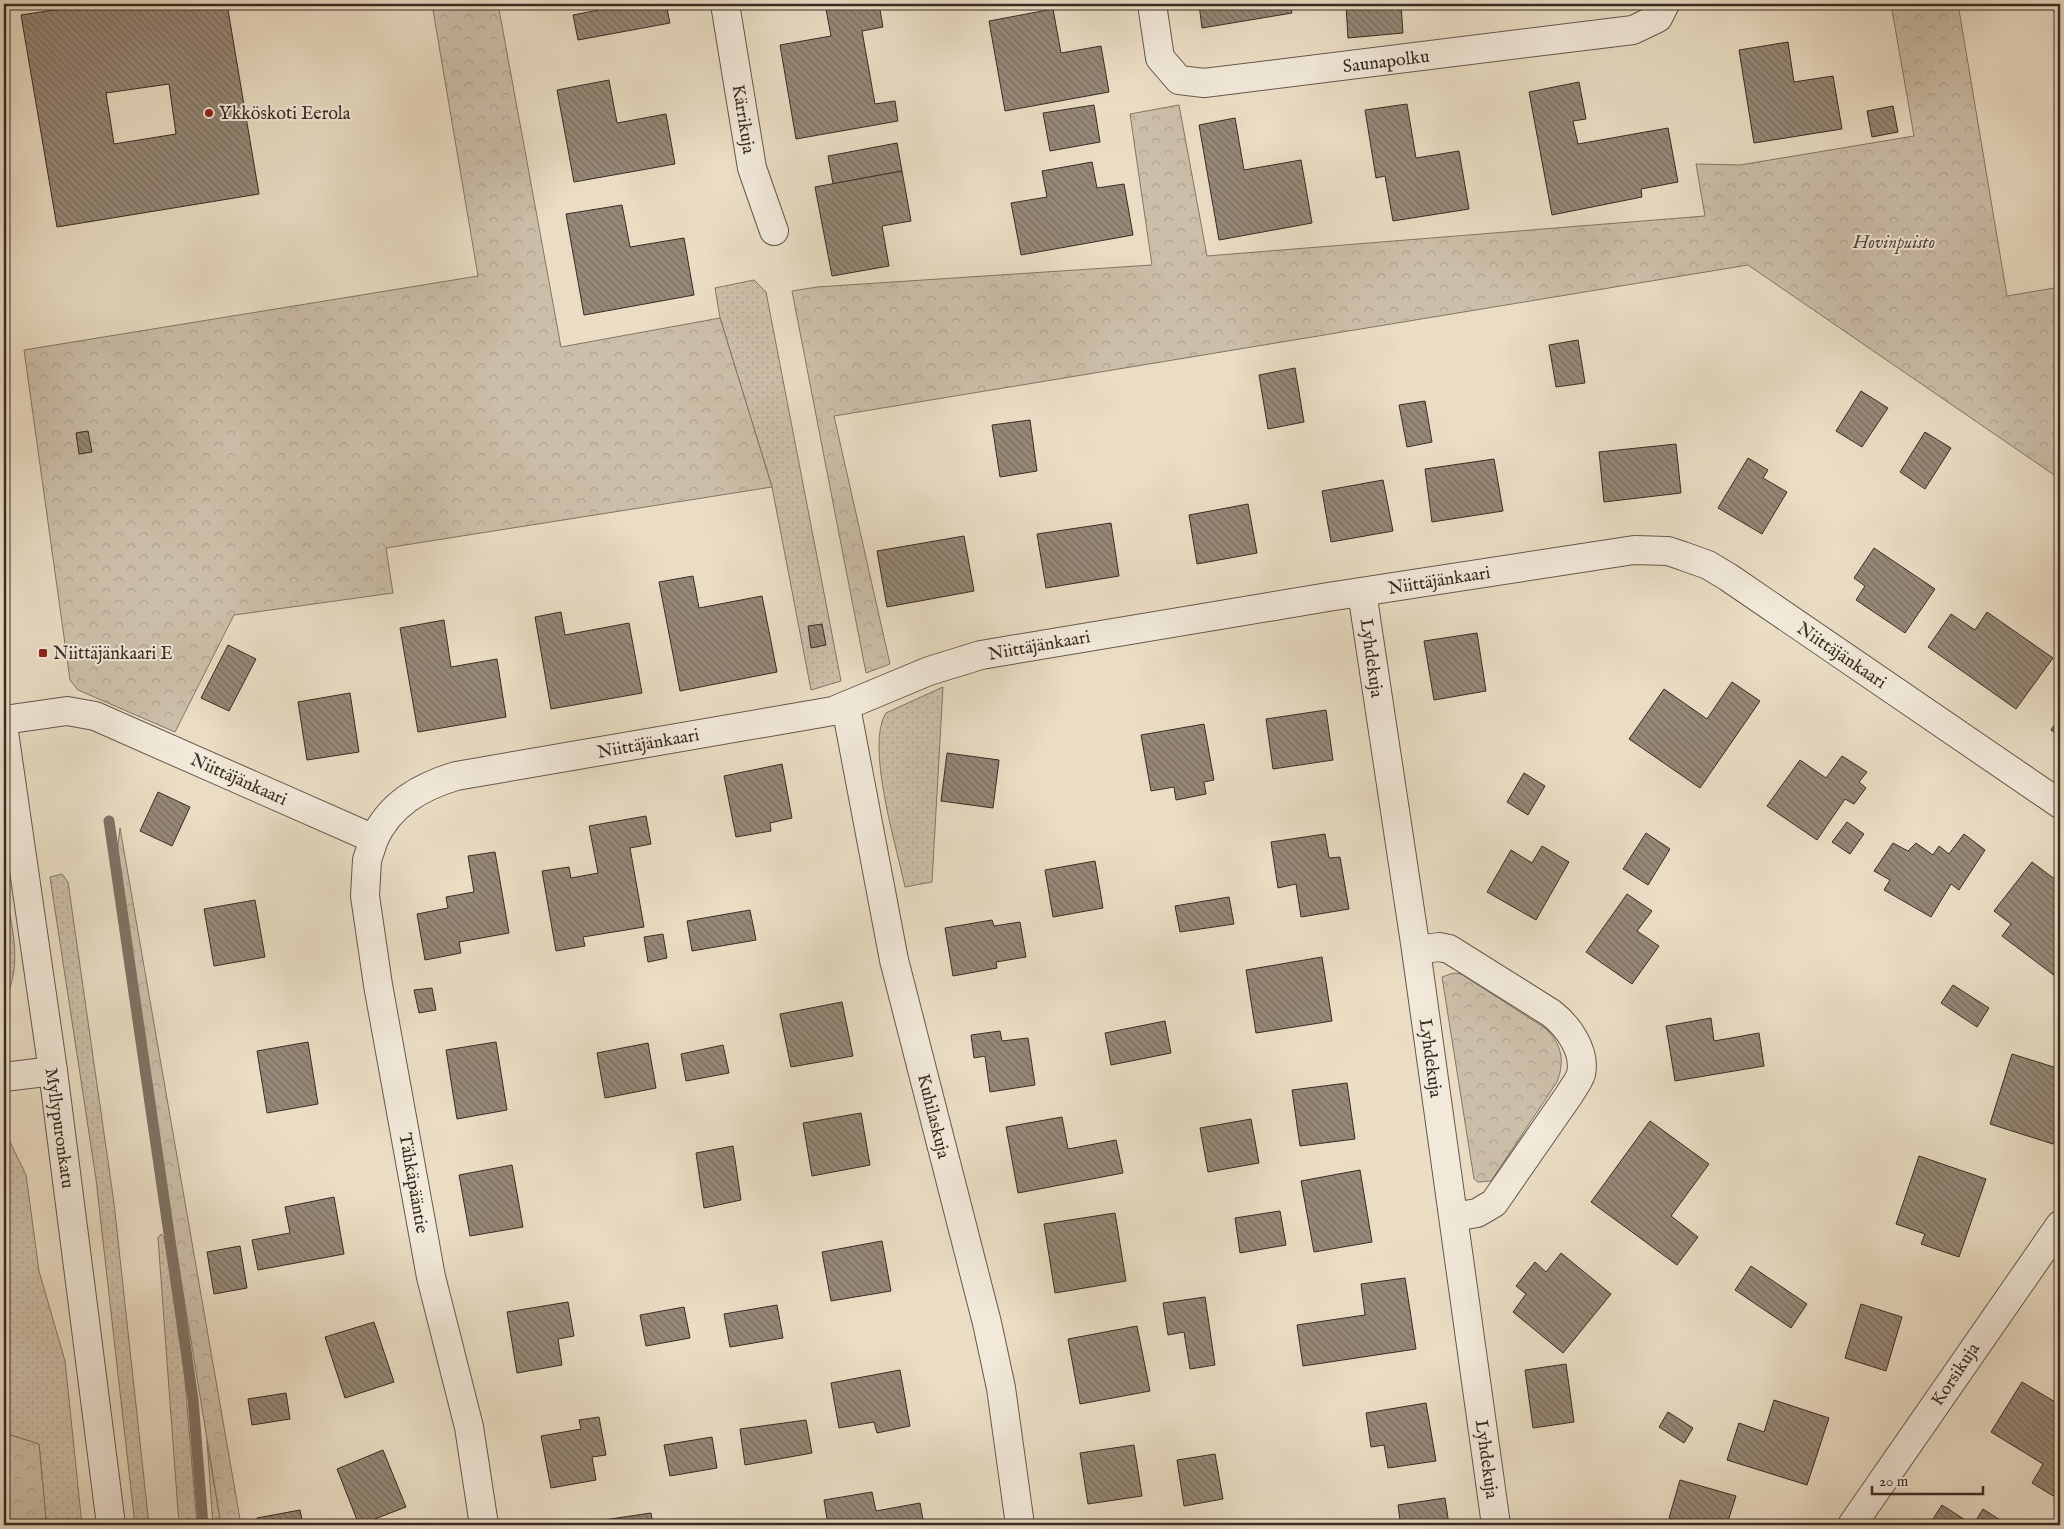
<svg xmlns="http://www.w3.org/2000/svg" width="2064" height="1529" font-family="'IM FELL English',serif">
<style>
.grass{fill:url(#grass-dots);stroke:#837666}
.forest{fill:url(#forest-crowns);stroke:#837666}
.lines{fill:none;stroke-linecap:round;stroke-linejoin:round}
.stream{stroke:#807264;stroke-width:11}
.building{fill:url(#building-back-hatch);stroke:#3a2c24;fill-rule:evenodd}
.minor-casing{stroke:#66584c;stroke-width:30}
.minor{stroke:#f1e9d9;stroke-width:28}
.poi-dot{fill:#8f2418;stroke:#f1e9d9;stroke-width:2}
.labels{text-anchor:middle;stroke-width:4;stroke-linejoin:round;paint-order:stroke}
.street-label{font-size:18px;fill:#3a2c24;stroke:#f1e9d9}
.poi-label{font-size:18px;fill:#3a2c24;stroke:#f1e9d9;text-anchor:start}
.park-label{font-size:18px;font-style:italic;fill:#57493f;stroke:#f1e9d9}
</style>
<defs>
<pattern id="grass-dots" width="8" height="8" patternUnits="userSpaceOnUse" patternTransform="scale(1.25)"><rect width="8" height="8" fill="#ccbfa9"/><path d="M2 2h.1M6 6h.1" fill="none" stroke="#b0a491" stroke-width="1.8" stroke-linecap="round"/></pattern>
<pattern id="forest-crowns" width="20" height="18" patternUnits="userSpaceOnUse" patternTransform="scale(1.25)"><rect width="20" height="18" fill="#ccbfa9"/><path d="M2 6a3 3 0 1 1 6 0M12 15a3 3 0 1 1 6 0" fill="none" stroke="#b0a491"/></pattern>
<pattern id="building-back-hatch" width="6" height="6" patternUnits="userSpaceOnUse" patternTransform="scale(1.25)"><rect width="6" height="6" fill="#968877"/><path d="M-1 5l2 2M0 0l6 6M5-1l2 2" fill="none" stroke="#7b6f61"/></pattern>
</defs>
<rect width="100%" height="100%" fill="#eaddc4"/>
<filter id="stains"><feTurbulence type="fractalNoise" baseFrequency=".004" numOctaves="4"/><feColorMatrix values="0 0 0 0 .2 0 0 0 0 .09 0 0 0 0 .02 0 0 0 .5 -.17"/></filter>
<radialGradient id="worn" r=".72"><stop offset=".6" stop-color="#630" stop-opacity="0"/><stop offset="1" stop-color="#630" stop-opacity=".3"/></radialGradient>
<g class="grass">
<path d="M754,280l12,12 75,389 -30,9 -39,-203 -52,-169 -5,-30z"/>
<path d="M943,687l-11,195 -27,5c-8,-39 -40,-142 -19,-174z"/>
<path d="M62,874l6,8 46,321 35,322h-14l-39,-346 -46,-302z"/>
<path d="M4,882c6,40 21,82 0,119z"/>
<path d="M4,1138l6,4 16,33 13,96 26,90 17,164h-30l-6,-6 -7,-75 -35,-11z"/>
<path d="M161,1234l3,3 18,108 15,180h-18l-21,-287z"/>
<path d="M207,1441l14,84h-8z"/>
</g>
<g class="forest">
<path d="M432,4h66l63,343 159,-29 52,169 -386,61 7,45 -159,22 -59,117 -97,-42 -8,-10 -46,-330 454,-74z"/>
<path d="M1891,4h67l49,292 53,-9v192l-312,-214 -914,151 56,248 -24,9 -74,-382 25,-4 335,-22 -22,-151 49,-9 28,151 498,-40 -9,-52 44,1 174,-29z"/>
<path d="M120,828l121,697h-20l-77,-473 -28,-154 -1,-28z"/>
<path d="M1453,973l8,1 84,54c17,16 20,33 12,54l-66,99 -13,1 -4,-3 -32,-202z"/>
<path d="M4,1433l35,11 7,75 6,6h-48z"/>
</g>
<g class="lines">
<path class="stream" d="M109,821l84,578 10,126"/>
</g>
<g class="building">
<path d="M93,4h134l32,190 -202,33 -36,-212zM169,84l7,50 -62,10 -8,-51z"/>
<path d="M598,4h68l4,19 -92,17 -5,-25 26,-5z"/>
<path d="M825,4h54l4,23 -21,4 13,73 20,-3 3,20 -102,18 -16,-94 51,-9z"/>
<path d="M1199,4h91l2,9 -90,15z"/>
<path d="M1360,4h41l2,29 -55,5 -2,-33z"/>
<path d="M1738,4h24l-24,4z"/>
<path d="M1053,9l8,44 40,-7 8,46 -104,19 -16,-90z"/>
<path d="M1788,42l6,40 39,-6 9,53 -88,14 -15,-93z"/>
<path d="M609,80l8,43 49,-9 9,50 -101,18 -17,-92z"/>
<path d="M1579,82l7,37 -13,2 5,23 90,-16 10,54 -37,7 1,8 -90,18 -23,-123z"/>
<path d="M1407,104l9,54 43,-7 10,58 -76,12 -8,-45 -9,2 -11,-68z"/>
<path d="M1094,105l6,37 -50,9 -7,-38z"/>
<path d="M1893,106l5,26 -26,5 -5,-26z"/>
<path d="M1235,118l9,52 57,-10 11,63 -93,17 -20,-115z"/>
<path d="M897,143l5,28 -69,13 -5,-28z"/>
<path d="M1092,162l5,26 27,-4 9,51 -112,20 -10,-52 36,-6 -5,-26z"/>
<path d="M902,171l9,50 -29,5 7,40 -57,10 -17,-89z"/>
<path d="M622,205l8,42 54,-9 10,57 -110,20 -18,-101z"/>
<path d="M2060,208v34l-6,-33z"/>
<path d="M1578,340l7,43 -29,4 -7,-42z"/>
<path d="M1295,368l9,54 -36,7 -9,-54z"/>
<path d="M1861,391l27,17 -26,39 -26,-16z"/>
<path d="M1425,401l7,41 -25,5 -8,-42z"/>
<path d="M1030,420l7,51 -37,6 -8,-52z"/>
<path d="M88,431l4,21 -13,2 -3,-21z"/>
<path d="M1925,432l26,16 -26,41 -25,-17z"/>
<path d="M1676,444l5,49 -77,9 -5,-50z"/>
<path d="M1748,458l20,12 -5,8 24,14 -25,42 -44,-26z"/>
<path d="M1494,459l9,52 -71,11 -7,-53z"/>
<path d="M1383,480l10,51 -62,11 -9,-51z"/>
<path d="M1248,504l9,49 -60,11 -8,-49z"/>
<path d="M1111,523l8,53 -73,12 -9,-54z"/>
<path d="M964,536l10,55 -87,16 -10,-56z"/>
<path d="M1874,548l61,41 -30,44 -49,-33 9,-14 -11,-8z"/>
<path d="M693,576l6,32 63,-12 15,76 -97,19 -21,-109z"/>
<path d="M561,612l4,23 64,-12 13,70 -91,16 -16,-92z"/>
<path d="M1987,612l66,46 -37,51 -88,-62 23,-33 24,16z"/>
<path d="M444,620l7,47 46,-8 9,58 -88,15 -18,-104z"/>
<path d="M822,624l4,21 -15,3 -3,-22z"/>
<path d="M1477,633l9,58 -52,9 -10,-59z"/>
<path d="M228,645l28,14 -27,52 -28,-13z"/>
<path d="M1732,682l28,19 -60,87 -71,-49 35,-50 43,30z"/>
<path d="M350,693l9,59 -52,8 -9,-58z"/>
<path d="M1326,710l7,50 -60,9 -7,-50z"/>
<path d="M2060,717v19l-9,-6z"/>
<path d="M1204,724l10,56 -10,2 2,12 -30,6 -2,-13 -23,4 -10,-56z"/>
<path d="M947,753l52,7 -6,48 -52,-7z"/>
<path d="M1842,756l25,16 -8,10 7,6 -12,16 -9,-5 -28,41 -50,-34 33,-46 26,18z"/>
<path d="M782,764l10,54 -22,5 1,8 -35,6 -12,-61z"/>
<path d="M1524,773l21,13 -17,29 -21,-13z"/>
<path d="M158,792l32,15 -18,39 -32,-15z"/>
<path d="M646,816l5,28 -21,4 14,79 -61,10 2,9 -29,5 -14,-80 27,-4 2,11 27,-5 -9,-47z"/>
<path d="M1847,822l17,12 -14,20 -18,-12z"/>
<path d="M1646,833l24,16 -22,36 -25,-16z"/>
<path d="M1325,834l4,24 11,-1 9,52 -48,8 -5,-33 -18,4 -7,-46z"/>
<path d="M1964,834l21,16 -26,40 -8,-6 -20,33 -47,-27 6,-10 -16,-9 19,-28 15,8 8,-8 17,12 6,-9 10,8z"/>
<path d="M1542,846l27,16 -33,58 -49,-28 24,-42 21,13z"/>
<path d="M495,852l14,81 -50,9 2,11 -36,7 -8,-46 31,-6 -2,-11 28,-5 -6,-36z"/>
<path d="M1095,861l8,47 -50,9 -8,-47z"/>
<path d="M2032,862l28,21v10l-6,7 6,5 -1,74 -57,-43 9,-12 -17,-13z"/>
<path d="M1627,894l25,17 -15,20 22,15 -27,38 -46,-32z"/>
<path d="M1229,897l5,27 -54,8 -5,-26z"/>
<path d="M255,900l10,57 -51,9 -10,-57z"/>
<path d="M750,910l6,30 -64,11 -5,-30z"/>
<path d="M992,920l2,6 26,-4 6,35 -30,5 1,6 -44,8 -8,-48z"/>
<path d="M663,934l4,24 -19,4 -4,-25z"/>
<path d="M1322,957l10,64 -76,12 -10,-63z"/>
<path d="M1953,985l36,23 -12,19 -36,-24z"/>
<path d="M432,988l4,22 -17,3 -5,-23z"/>
<path d="M842,1002l11,54 -62,11 -11,-53z"/>
<path d="M1711,1018l3,23 45,-8 5,33 -89,15 -9,-55z"/>
<path d="M1165,1021l6,32 -60,12 -6,-32z"/>
<path d="M1000,1031l2,10 26,-3 7,47 -45,7 -5,-36 -11,2 -3,-23z"/>
<path d="M308,1042l10,62 -51,9 -10,-62z"/>
<path d="M496,1042l11,68 -50,9 -11,-69z"/>
<path d="M648,1043l8,45 -51,10 -8,-45z"/>
<path d="M723,1045l6,28 -43,8 -5,-27z"/>
<path d="M2012,1054l48,15v51l-7,24 -63,-20z"/>
<path d="M1347,1083l8,56 -55,7 -8,-56z"/>
<path d="M861,1113l9,52 -58,11 -9,-53z"/>
<path d="M1062,1117l6,32 48,-9 7,33 -105,20 -12,-66z"/>
<path d="M1251,1119l8,44 -51,9 -8,-44z"/>
<path d="M1650,1121l59,43 -38,52 27,21 -21,28 -86,-63z"/>
<path d="M733,1146l8,54 -37,8 -8,-55z"/>
<path d="M1919,1156l67,23 -27,78 -38,-13 4,-10 -29,-10z"/>
<path d="M512,1165l11,62 -53,9 -11,-61z"/>
<path d="M1360,1170l12,72 -58,10 -13,-71z"/>
<path d="M334,1197l10,57 -86,16 -6,-30 38,-7 -5,-26z"/>
<path d="M1280,1211l6,34 -46,8 -5,-35z"/>
<path d="M1115,1213l11,68 -71,12 -11,-69z"/>
<path d="M882,1241l9,50 -60,10 -9,-49z"/>
<path d="M240,1246l7,42 -33,6 -7,-42z"/>
<path d="M1561,1253l50,41 -48,59 -50,-41 13,-18 -10,-8 19,-24 11,10z"/>
<path d="M1751,1266l56,38 -16,24 -56,-38z"/>
<path d="M1405,1278l11,71 -113,17 -6,-41 68,-10 -4,-31z"/>
<path d="M1205,1297l10,68 -25,4 -6,-37 -16,3 -5,-32z"/>
<path d="M568,1302l6,34 -16,3 4,26 -45,8 -10,-61z"/>
<path d="M1861,1304l41,13 -16,54 -41,-13z"/>
<path d="M777,1305l6,33 -53,9 -6,-33z"/>
<path d="M684,1307l6,31 -44,8 -6,-31z"/>
<path d="M374,1322l20,60 -49,16 -20,-61z"/>
<path d="M1137,1326l13,65 -70,13 -12,-65z"/>
<path d="M1566,1364l8,58 -41,6 -8,-58z"/>
<path d="M900,1370l10,56 -33,7 -3,-11 -35,6 -8,-45z"/>
<path d="M2022,1382l38,23v95l-28,-17 11,-19 -52,-32z"/>
<path d="M286,1393l4,26 -38,6 -4,-26z"/>
<path d="M1774,1400l55,18 -22,67 -80,-25 12,-37 25,9z"/>
<path d="M1426,1403l10,58 -48,7 -4,-23 -13,2 -5,-34z"/>
<path d="M1668,1412l25,16 -9,15 -25,-16z"/>
<path d="M599,1417l7,38 -14,2 4,23 -45,8 -10,-52 40,-7 -2,-9z"/>
<path d="M806,1420l6,33 -67,12 -5,-36z"/>
<path d="M712,1437l5,31 -47,8 -6,-31z"/>
<path d="M1134,1445l8,51 -54,8 -8,-51z"/>
<path d="M383,1450l23,57 -47,18 -22,-56z"/>
<path d="M1215,1454l8,45 -39,7 -7,-46z"/>
<path d="M1680,1480l56,16 -8,25 15,4h-62l1,-3 -13,-4z"/>
<path d="M872,1492l4,19 44,-8 4,22h-96l-4,-25z"/>
<path d="M1445,1498l4,27h-62v-3l13,-2 -2,-15z"/>
<path d="M1942,1505l31,20 10,-16 25,16h-79z"/>
<path d="M300,1510l3,15h-44l-2,-7z"/>
<path d="M651,1513l2,12h-69l-1,-2z"/>
</g>
<g class="lines">
<g class="minor-casing">
<g id="minor">
<path d="M725,4l27,164 22,63"/>
<path d="M1152,4l8,54 19,22 25,3 429,-53 25,-12 7,-14"/>
<path d="M1362,592l54,358 80,575"/>
<path d="M846,707l48,253 93,363 14,65 19,137"/>
<path d="M4,720l63,-9 28,5 279,123c16,-35 46,-52 82,-63l377,-65 96,-40 52,-16 347,-58 306,-47 34,1 15,5 25,9 20,12 332,227"/>
<path d="M4,732l49,339 58,454"/>
<path d="M374,839l-7,21 -2,36 13,89 53,292 38,150 15,98"/>
<path d="M1416,950l23,-3 10,2 102,64c17,13 35,38 30,61 -2,7 -8,14 -12,21l-75,108 -17,10 -23,4"/>
<path d="M4,1077l49,-6"/>
<path d="M1852,1525l208,-300"/>
</g>
</g>
<use href="#minor" class="minor"/>
</g>
<g class="poi-dot">
<circle cx="209" cy="113" r="5"/>
<rect x="38" y="648" width="10" height="10" rx="2.5"/>
</g>
<g class="labels">
<g class="street-label">
<text transform="translate(1386 61) rotate(-7)" y="6">Saunapolku</text>
<text transform="translate(744 119) rotate(81)" y="6">Kärrikuja</text>
<text transform="translate(1439 580) rotate(-9)" y="6">Niittäjänkaari</text>
<text transform="translate(1039 645) rotate(-10)" y="6">Niittäjänkaari</text>
<text transform="translate(1842 655) rotate(34)" y="6">Niittäjänkaari</text>
<text transform="translate(1372 658) rotate(82)" y="6">Lyhdekuja</text>
<text transform="translate(648 743) rotate(-10)" y="6">Niittäjänkaari</text>
<text transform="translate(239 779) rotate(24)" y="6">Niittäjänkaari</text>
<text transform="translate(1431 1058) rotate(82)" y="6">Lyhdekuja</text>
<text transform="translate(934 1116) rotate(76)" y="6">Kuhilaskuja</text>
<text transform="translate(60 1128) rotate(82)" y="6">Myllypuronkatu</text>
<text transform="translate(414 1183) rotate(80)" y="6">Tähkäpääntie</text>
<text transform="translate(1955 1374) rotate(-56)" y="6">Korsikuja</text>
<text transform="translate(1487 1459) rotate(82)" y="6">Lyhdekuja</text>
</g>
<g class="poi-label">
<text x="219" y="119">Ykköskoti Eerola</text>
<text x="53" y="659">Niittäjänkaari E</text>
</g>
<g class="park-label">
<text x="1894" y="248">Hovinpuisto</text>
</g>
</g>
<rect width="2064" height="1529" fill="none" stroke="#eaddc4" stroke-width="20"/>
<rect x="5" y="5" width="2054" height="1519" fill="none" stroke="#3a2c24" stroke-width="2.5"/>
<rect x="10" y="10" width="2044" height="1509" fill="none" stroke="#3a2c24"/>
<path d="M1872 1486v8h111v-8" fill="none" stroke="#3a2c24" stroke-width="2.5"/>
<text x="1879" y="1486" font-size="15" fill="#3a2c24" stroke="#f1e9d9" stroke-width="4" paint-order="stroke">20 m</text>
<rect width="100%" height="100%" filter="url(#stains)"/>
<rect width="100%" height="100%" fill="url(#worn)"/>
</svg>
